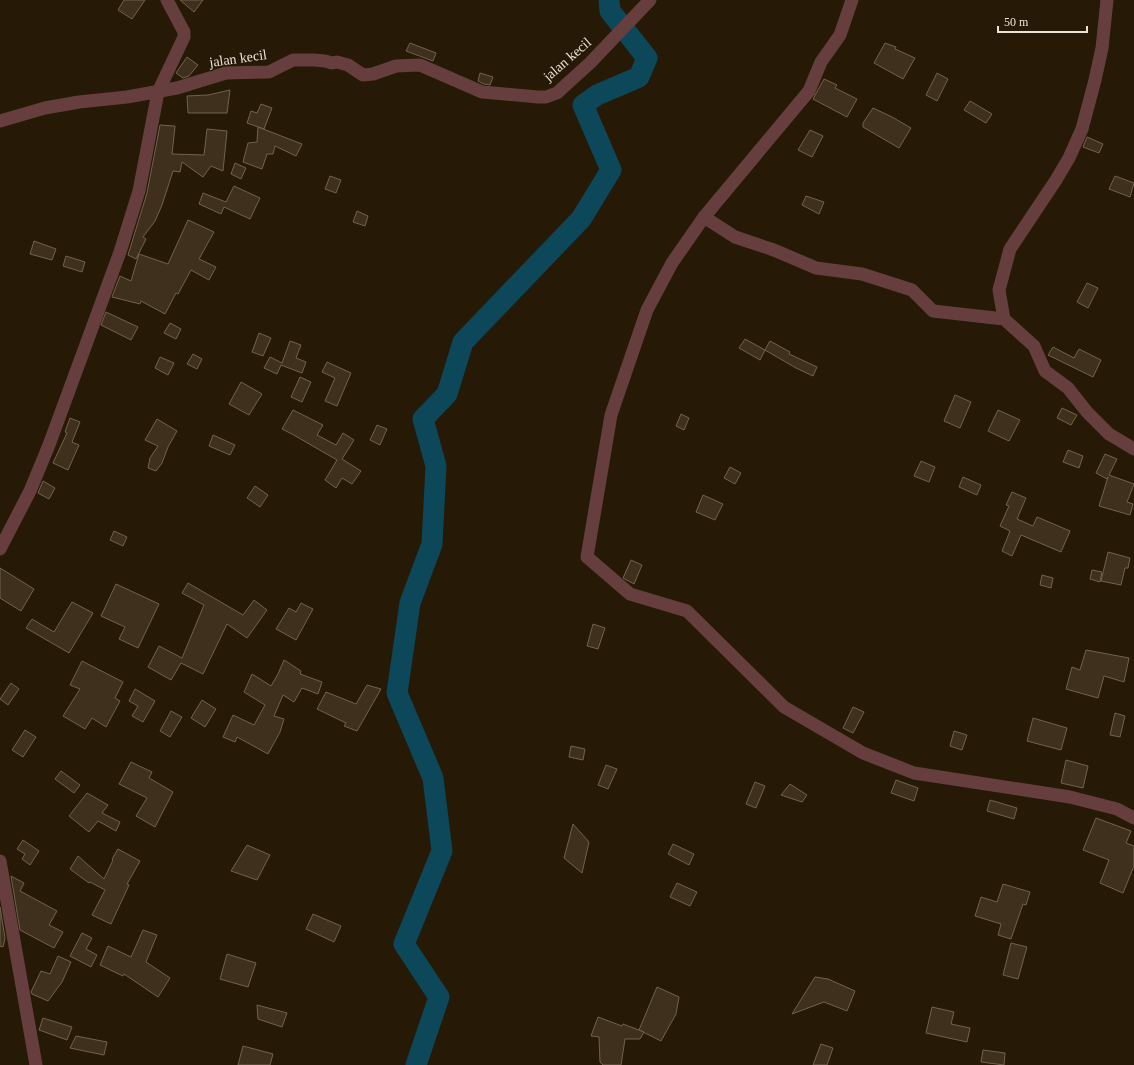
<svg xmlns="http://www.w3.org/2000/svg" width="1134" height="1065" font-family="'Times New Roman',serif">
<style>
.lines{fill:none;stroke-linecap:round;stroke-linejoin:round}
.river{stroke:#0c4859;stroke-width:21}
.building{fill:#3f301d;stroke:#72624d}
.minor{stroke:#663e3e;stroke-width:13}
.labels{text-anchor:middle;stroke-width:3;stroke-linejoin:round;paint-order:stroke}
.street-label{font-size:14px;fill:#ebe2d6;stroke:#261906}
</style>
<rect width="100%" height="100%" fill="#261906"/>
<g class="lines">
<path class="river" d="M416,1065l23,-68 -35,-53 38,-93 -9,-73 -36,-85 13,-90 22,-59 4,-78 -13,-47 24,-25 16,-52 118,-123 30,-49 -28,-65 14,-10 42,-18 8,-19 -37,-47 -1,-11"/>
</g>
<g class="building">
<path d="M124,0h21l-13,19 -14,-9z"/>
<path d="M180,0h23l-9,12z"/>
<path d="M410,43l26,10 -3,8 -27,-10z"/>
<path d="M885,43l11,4 -1,2 20,9 -12,21 -29,-16z"/>
<path d="M187,57l11,8 -9,11 -6,2 -7,-5z"/>
<path d="M480,73l13,4 -3,8 -6,-1 -6,-3z"/>
<path d="M937,73l11,6 -11,22 -11,-6z"/>
<path d="M824,79l13,6 -2,3 22,11 -10,18 -34,-18z"/>
<path d="M230,90l-3,23h-39l-1,-17 21,-1z"/>
<path d="M970,101l22,13 -6,9 -22,-13z"/>
<path d="M261,104l11,4 -8,21 -17,-6 4,-12 6,2z"/>
<path d="M873,108l19,9 19,11 -12,20 -36,-21v-4z"/>
<path d="M160,125l15,1 -3,28 32,1 3,-26 20,2 -4,40 -12,-5 -8,11 -21,-15 -2,10 -7,-1 -11,34 -7,16 -12,16 3,2 -10,20 -8,-4 19,-62z"/>
<path d="M258,127l44,17 -6,12 -21,-10 -2,8h-6l-5,15 -19,-7 5,-19 9,-1z"/>
<path d="M810,130l13,6 -11,21 -14,-7z"/>
<path d="M1087,137l16,7 -4,9 -16,-6z"/>
<path d="M235,163l11,5 -5,11 -10,-5z"/>
<path d="M330,176l11,4 -5,13 -11,-4z"/>
<path d="M1115,176l19,7 -4,14 -21,-8z"/>
<path d="M234,186l26,12 -10,21 -26,-12 -3,7 -22,-10 4,-11 23,9z"/>
<path d="M806,196l18,6 -5,12 -17,-9z"/>
<path d="M357,211l11,5 -3,10 -12,-4z"/>
<path d="M188,220l26,12 -15,27 17,8 -7,13 -18,-10 -13,24 -2,-1 -11,21 -24,-13 -1,3 -28,-7 8,-21 11,5 8,-27 29,10z"/>
<path d="M34,241l22,8 -4,11 -22,-6z"/>
<path d="M66,256l19,6 -3,10 -19,-6z"/>
<path d="M1087,283l11,5 -10,20 -11,-6z"/>
<path d="M106,312l32,15 -7,13 -30,-15z"/>
<path d="M170,323l11,6 -5,10 -12,-6z"/>
<path d="M259,333l12,5 -8,18 -11,-4z"/>
<path d="M745,339l20,11 -5,10 -21,-12z"/>
<path d="M290,341l11,4 -5,13 10,4 -4,11 -21,-8 -4,9 -13,-6 6,-11 12,6z"/>
<path d="M770,341l20,11 -1,2 28,13 -4,9 -17,-8 -31,-18z"/>
<path d="M1053,347l21,11 5,-9 22,11 -8,17 -45,-22z"/>
<path d="M193,354l9,5 -5,10 -10,-5z"/>
<path d="M160,357l14,6 -6,12 -13,-7z"/>
<path d="M327,362l24,11 -14,33 -12,-5 10,-23 -13,-6z"/>
<path d="M300,377l11,5 -9,20 -11,-5z"/>
<path d="M241,382l21,12 -13,21 -20,-11z"/>
<path d="M955,395l16,7 -11,26 -16,-7z"/>
<path d="M1062,408l15,7 -6,10 -14,-7z"/>
<path d="M293,410l30,15 -6,10 19,10 7,-12 11,7 -12,19 19,12 -9,13 -10,-6 -6,10 -11,-8 12,-20 -45,-26 -10,-5z"/>
<path d="M998,410l22,10 -11,21 -21,-10z"/>
<path d="M681,414l8,4 -5,12 -8,-4z"/>
<path d="M70,418l10,4 -8,20 7,3 -11,25 -15,-7 14,-30 -2,-1z"/>
<path d="M157,419l20,12 -9,16 -6,16 -6,8 -8,-3 2,-10 8,-12 -13,-6z"/>
<path d="M377,425l10,4 -7,16 -10,-5z"/>
<path d="M213,435l22,10 -5,10 -21,-9z"/>
<path d="M1068,450l15,6 -4,12 -16,-6z"/>
<path d="M1105,454l12,5 -8,16 25,9 -7,18 6,2 -3,11 -31,-9 9,-29 -1,2 -11,-6z"/>
<path d="M921,461l14,6 -6,15 -15,-6z"/>
<path d="M730,467l11,6 -6,11 -11,-6z"/>
<path d="M963,477l18,8 -4,10 -18,-8z"/>
<path d="M43,481l12,7 -6,11 -11,-6z"/>
<path d="M255,486l13,9 -8,12 -13,-9z"/>
<path d="M1012,492l14,6 -9,21 16,7 4,-9 33,14 -9,21 -40,-17 -9,21 -10,-5 8,-20 -10,-5 9,-20 -3,-1z"/>
<path d="M703,495l20,9 -8,16 -19,-8z"/>
<path d="M114,531l13,6 -4,9 -13,-6z"/>
<path d="M1108,552l22,6 -2,10h-3l-4,17 -20,-4z"/>
<path d="M631,560l11,5 -8,19 -11,-6z"/>
<path d="M0,568l34,21 -13,22 -21,-13z"/>
<path d="M1092,570l10,2 -2,10 -10,-3z"/>
<path d="M1042,575l11,3 -2,10 -11,-3z"/>
<path d="M188,583l55,32 11,-15 13,10 -20,28 -20,-14 -24,50 -22,-11 -10,17 -23,-13 11,-21 23,12 22,-53 -22,-12z"/>
<path d="M116,584l43,20 -21,44 -19,-9 6,-12 -24,-11z"/>
<path d="M72,602l21,11 -24,40 -43,-25 6,-9 22,13z"/>
<path d="M301,603l12,6 -17,31 -20,-11 13,-21 7,4z"/>
<path d="M593,624l12,4 -7,21 -11,-3z"/>
<path d="M1086,650l43,8 -5,24 -20,-6 -6,22 -32,-9 6,-22 8,3z"/>
<path d="M284,660l17,11 -1,3 22,8 -4,12 -16,-6 -8,14 -11,-7 -9,21 10,3 -4,13 -12,22 -31,-17 -2,5 -12,-5 10,-22 21,10 11,-20 -21,-13 8,-18 19,12 7,-12z"/>
<path d="M82,661l41,21 -8,16 5,3 -14,26 -14,-9 -7,11 -22,-13 17,-27 -10,-4z"/>
<path d="M11,683l8,6 -11,16 -8,-6z"/>
<path d="M367,685l14,4 -24,42 -13,-5 2,-3 -29,-14 9,-17 30,12z"/>
<path d="M135,689l20,12 -12,21 -11,-6 6,-10 -9,-5z"/>
<path d="M202,700l14,9 -11,18 -14,-9z"/>
<path d="M853,707l11,5 -11,21 -10,-5z"/>
<path d="M171,711l11,6 -12,20 -10,-6z"/>
<path d="M1115,713l10,3 -5,21 -10,-2z"/>
<path d="M1033,718l34,10 -6,22 -34,-9z"/>
<path d="M25,730l11,7 -13,20 -11,-7z"/>
<path d="M954,731l13,4 -5,15 -12,-4z"/>
<path d="M571,746l14,3 -2,11 -14,-3z"/>
<path d="M1066,760l22,6 -5,22 -22,-5z"/>
<path d="M131,762l21,10 -3,6 24,14 -18,35 -19,-11 11,-18 -28,-14z"/>
<path d="M606,765l11,4 -9,20 -10,-4z"/>
<path d="M61,771l19,14 -6,8 -19,-14z"/>
<path d="M896,780l22,8 -4,13 -23,-8z"/>
<path d="M755,782l10,4 -9,22 -10,-4z"/>
<path d="M790,784l17,11 -5,7 -21,-7z"/>
<path d="M87,793l21,12 -6,8 18,9 -4,9 -18,-10 -9,11 -20,-16z"/>
<path d="M990,800l27,8 -3,11 -27,-8z"/>
<path d="M1096,818l35,13 -5,12 8,3v20l-11,27 -23,-10 9,-23 -26,-10z"/>
<path d="M573,824l16,18 -7,31 -18,-15z"/>
<path d="M23,840l16,11 -9,14 -8,-6 3,-5 -8,-5z"/>
<path d="M673,844l21,10 -5,11 -21,-11z"/>
<path d="M247,845l23,10 -13,25 -26,-9z"/>
<path d="M118,849l22,12 -13,23 2,1 -18,39 -19,-9 13,-25 -15,-8 -1,1 -19,-14 8,-13 26,23 9,-19 -1,-1z"/>
<path d="M11,876l13,7 -4,8 37,20 -8,14 14,7 -9,16 -34,-18z"/>
<path d="M677,883l20,9 -7,14 -20,-9z"/>
<path d="M1003,884l27,8 -4,13 -3,-1 -12,35 -13,-4 3,-11 -26,-8 6,-19 16,5z"/>
<path d="M0,907l5,31 -2,9 -3,-1z"/>
<path d="M313,914l28,12 -7,16 -28,-13z"/>
<path d="M143,930l14,5 -11,27 24,16 -12,19 -34,-23 -1,2 -23,-11 8,-19 23,11z"/>
<path d="M82,933l10,5 -6,11 11,6 -6,12 -21,-11z"/>
<path d="M1011,943l16,4 -9,32 -15,-4z"/>
<path d="M227,954l29,9 -8,24 -28,-8z"/>
<path d="M58,956l13,6 -9,20 -14,19 -16,-7 -1,-2 10,-21 9,3z"/>
<path d="M815,977l13,2 27,12 -8,20 -23,-9 -32,12z"/>
<path d="M657,987l22,10 -3,17 -15,27 -22,-11z"/>
<path d="M257,1005l30,8 -5,14 -24,-8z"/>
<path d="M932,1007l22,5 -3,12 19,4 -3,14 -41,-9z"/>
<path d="M598,1017l24,9 1,-2 21,8 -4,7h-15l-4,26h-18l-3,-3 -1,-25 -8,-1z"/>
<path d="M43,1018l29,9 -5,13 -28,-10z"/>
<path d="M76,1036l31,6 -3,13 -34,-7z"/>
<path d="M821,1044l12,4 -6,17h-14z"/>
<path d="M243,1046l30,8 -3,11h-32z"/>
<path d="M983,1050l22,3 -1,12 -23,-3z"/>
</g>
<g class="lines">
<g class="minor">
<path d="M852,0l-12,35 -19,27 -12,29 -105,126 -32,46 -25,47 -36,105 -24,142 43,37 57,17 97,96 79,46 51,20 156,24 47,12 17,9"/>
<path d="M0,121l45,-13 34,-6 48,-5 50,-9 49,-15 43,-1 24,-12h21l11,1 7,2 5,-1 11,3 15,10 10,-1 23,-8 24,-1 62,27 56,5h8l11,-4 12,-11 21,-19 60,-63"/>
<path d="M704,217l31,20 39,13 42,18 46,6 50,16 21,21 71,8 30,27 11,25 23,17 19,24 22,22 25,15"/>
<path d="M1004,319l-5,-29 11,-41 46,-69 13,-22 13,-29 13,-49 7,-32 5,-48"/>
<path d="M0,549l30,-58 19,-46 71,-193 19,-61 19,-99 26,-55v-5l-17,-32"/>
<path d="M0,861l36,204"/>
</g>
</g>
<g class="labels">
<g class="street-label">
<text transform="translate(238 58) rotate(-8)" y="5">jalan kecil</text>
<text transform="translate(567 59) rotate(-41)" y="5">jalan kecil</text>
</g>
</g>
<path d="M998 26v6h89v-6" fill="none" stroke="#ebe2d6" stroke-width="2"/>
<text x="1004" y="26" font-size="12" fill="#ebe2d6" stroke="#261906" stroke-width="3" paint-order="stroke">50 m</text>
</svg>
